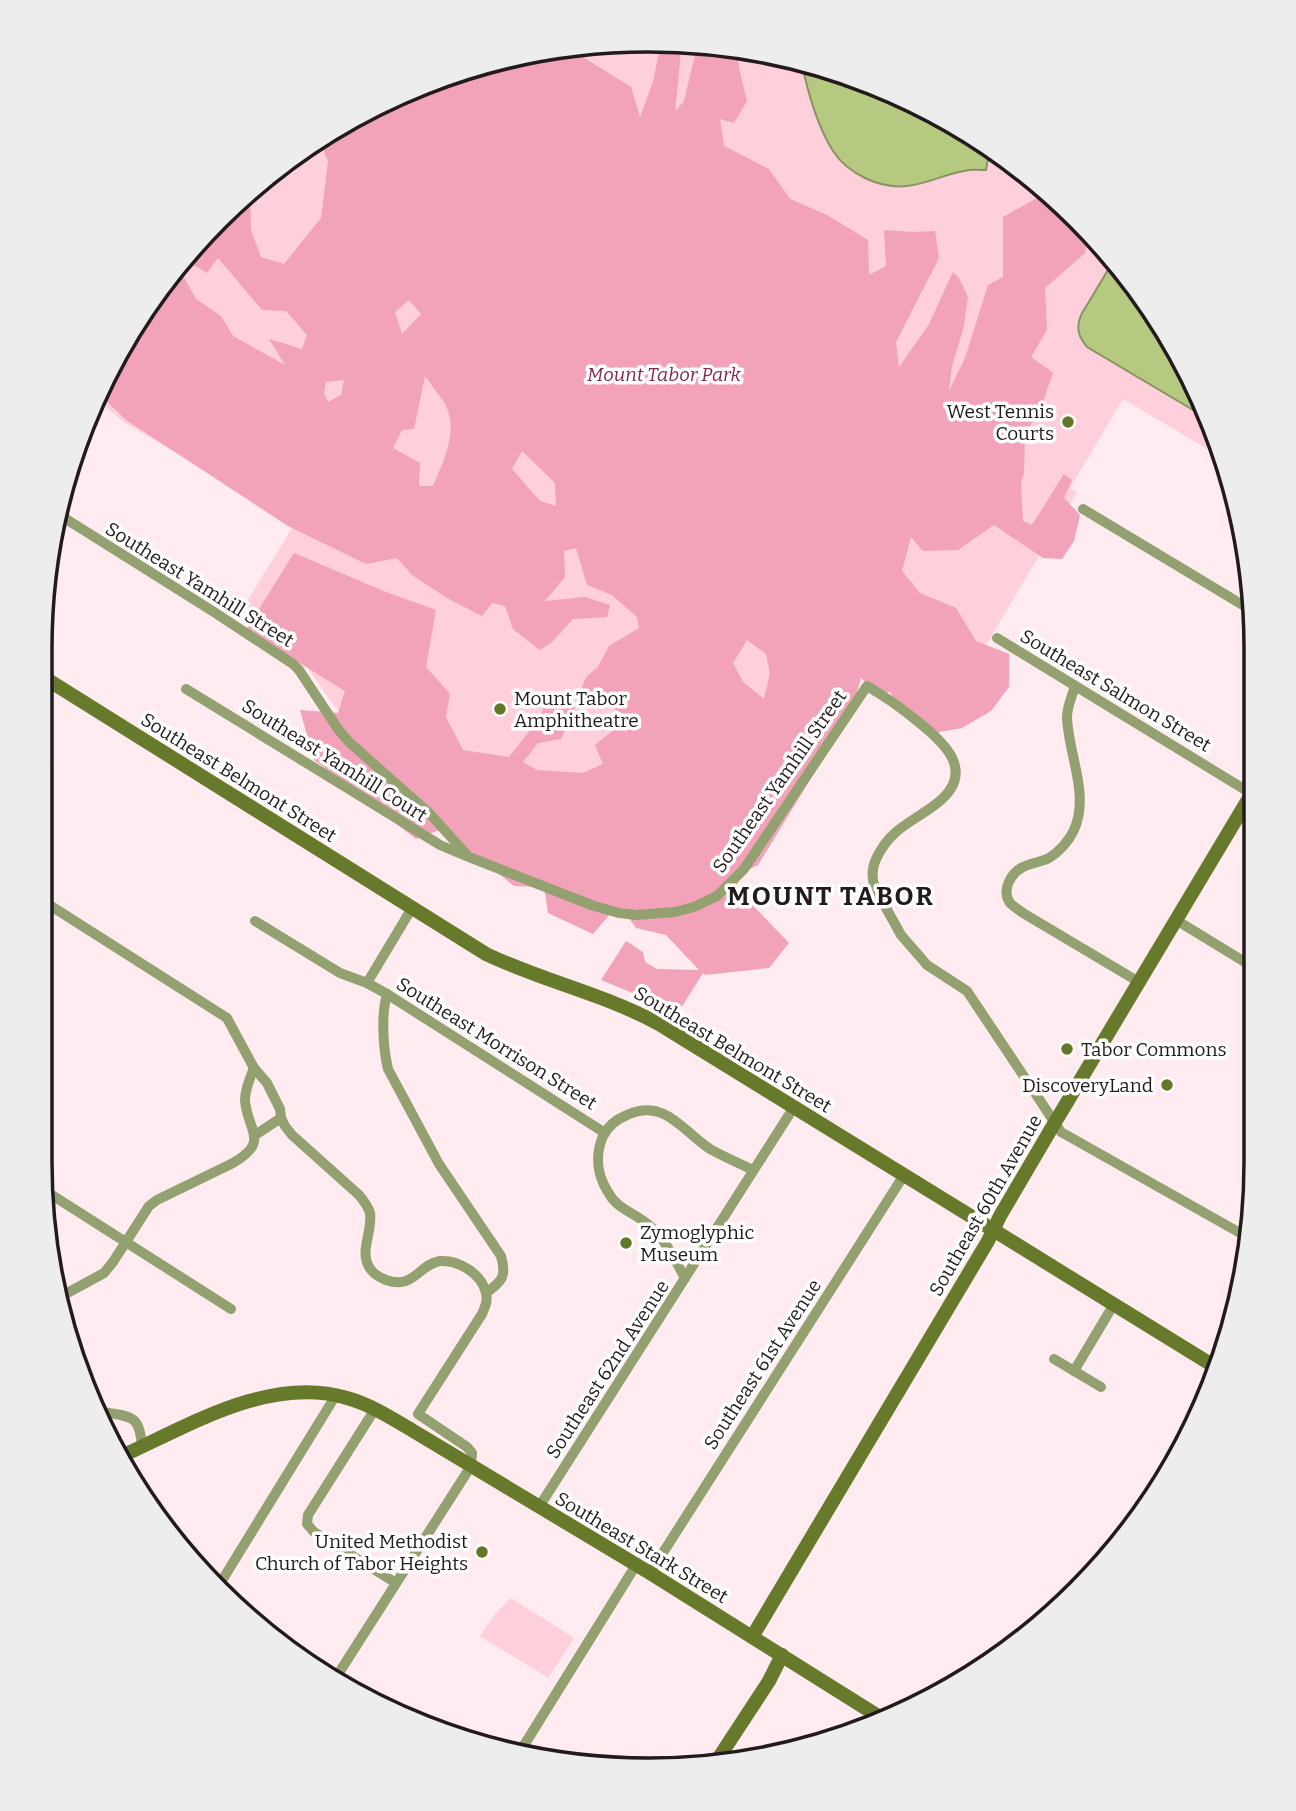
<svg xmlns="http://www.w3.org/2000/svg" width="1296" height="1811" font-family="Bitter,serif">
<style>
.green{fill:#ffcfdb}
.forest{fill:#f2a3b9;fill-rule:evenodd}
.water{fill:#b5c981;stroke:#899463;stroke-width:2}
.lines{fill:none;stroke-linecap:round;stroke-linejoin:round}
.street{stroke:#93a170;stroke-width:10}
.secondary{stroke:#677a2b;stroke-width:14}
.poi-dot{fill:#647726;stroke:#fff;stroke-width:2.5}
.labels{text-anchor:middle;stroke-width:7;stroke-linejoin:round;paint-order:stroke}
.park-label{font-size:19px;font-style:italic;fill:#82284a;stroke:#fff}
.poi-label{font-size:19px;fill:#221a1c;stroke:#fff;text-anchor:end}
.street-label{font-size:19px;fill:#221a1c;stroke:#fff}
.district-label{font-size:26px;font-weight:bold;letter-spacing:2px;fill:#221a1c;stroke:#fff}
.rim{fill:none;stroke:#221a1c;stroke-width:3.5}
</style>
<rect width="100%" height="100%" fill="#ffebf0"/>
<g class="green">
<path d="M688,42l118,19 21,8 90,34 101,63 87,82 88,132 23,74 -93,-55 -53,89 7,4 -137,230 -81,-62 -137,206 -375,-151 -12,-8 -33,-47 -65,-42 103,-168 -55,66 -160,-93 -25,-21 22,-58 126,-153 96,-70 109,-49 61,-14 55,-13z"/>
<path d="M511,1598l63,40 -26,40 -68,-42 15,-22z"/>
</g>
<path class="forest" d="M661,42h21l-7,70 9,-11 14,-58 39,7 2,18 8,33 -13,22 -14,-4 4,27 45,23 21,30 37,16 41,25 1,35 17,-9 -2,-36 30,2 21,-1 4,27 -43,84 3,25 29,-41 25,-54 6,6 9,19 -4,29 -12,40 -3,25 16,-33 23,-73 15,-8v-60l34,-19 8,-6 43,40 -3,21 -40,35 2,42 -16,27 22,16 -13,37 -15,24 -1,39 -3,9 2,39 9,4 32,-51 8,6 -8,18 16,17 -6,26 -12,18 -19,-1 -49,-33 -36,25 -35,1 -12,-14 -9,34 18,22 36,15 20,33 33,13v33l-18,24 -29,17 -29,5 -35,-23 -8,-18 -12,2 -17,-16 -10,35 -93,152 -20,10 -1,14 52,54 -20,25 -64,7 -2,-2 -27,43 -36,-20 -39,-16 25,-39 17,11 2,10 12,7 42,1 -33,-35 -30,-7 -14,-20 -12,6 -17,20 -45,-21 -4,-26 -30,-1 -72,-57 -26,10 -102,-79 -14,-50 38,3 7,-22 -99,-61 48,-77 92,39 50,18 -10,57 24,27 -4,23 17,33 46,7 32,-41 4,-15 19,-6 12,9 -15,35 -23,4 -15,19 14,8 46,3 20,-9 -8,-19 22,-18 5,-14 -20,-11 -10,4 -13,-10 7,-19 12,-10 11,-21 30,-18 -2,-11 -25,-22 -25,-10 -11,-37 -12,3 1,26 -20,24 40,-4 25,8 -3,12 -34,2 -22,24 -11,7 -27,-21 -8,-23 -13,-3 -10,13 -35,-18 -35,-23 -15,-17 -31,6 -78,-38 -162,-106 -24,-23 20,-53 59,-72 15,27 25,17 12,20 52,29 -16,-26 33,10 5,-14 -21,-24 -24,-1 -44,-52 -11,15 -18,-11 61,-73 1,42 10,26 23,7 37,-46 7,-57 -9,-22 25,-18 109,-49 112,-26 66,41 9,30 13,-35zM409,300l12,14 -19,20 -7,-22zM425,376c6,9 14,18 20,28 14,27 -1,56 -12,82h-14l1,-23 -27,-15 9,-18 12,-1zM344,380l-3,15 -13,7 -4,-9 2,-11zM522,451l33,32 1,23 -16,-5 -28,-32zM747,640l19,14 4,19 -6,26 -21,-17 -10,-19z"/>
<g class="water">
<path d="M801,60l116,43 73,46 -4,21c-7,0 -15,-1 -22,1 -19,3 -37,13 -57,15 -27,3 -59,-12 -74,-35 -16,-25 -26,-62 -32,-91z"/>
<path d="M1114,260l79,120 12,37 -118,-70c-9,-11 -11,-19 -6,-32z"/>
</g>
<g class="lines">
<g class="street">
<path d="M1083,509l168,101"/>
<path d="M58,514l156,98 79,52 6,6 39,59 11,13 80,71 40,44 125,49 25,7 18,2 38,-3 19,-5 23,-11 27,-27 123,-183c17,10 33,21 49,34 28,22 62,52 20,84 -23,18 -45,24 -59,53 -5,10 -6,20 -2,31l26,47 20,23 6,7 40,26 94,141 188,106"/>
<path d="M997,638l255,156"/>
<path d="M1075,686c-3,10 -8,21 -8,31 1,37 23,77 7,113 -5,11 -15,22 -25,28 -8,4 -18,5 -26,9 -12,6 -22,23 -13,36 4,4 9,7 13,10l116,69"/>
<path d="M186,689l254,156 26,11"/>
<path d="M40,899l187,119 27,50 13,15 13,26 1,9 4,8 7,9 67,60c5,6 9,11 11,18 3,20 -13,41 2,58 4,5 9,7 14,9 28,10 33,-16 54,-19 19,-1 42,13 46,32 2,8 -1,14 -4,21l-64,100 49,33 5,6 -1,13 -136,213"/>
<path d="M1176,920l77,47"/>
<path d="M255,921l85,52 27,10 20,11 218,139"/>
<path d="M40,924l11,-18"/>
<path d="M367,983l45,-75"/>
<path d="M387,994c-6,21 -4,54 1,75l51,95 62,92c6,21 1,25 -15,37"/>
<path d="M255,1135l26,-17"/>
<path d="M44,1190l187,119"/>
<path d="M685,1278c-11,-20 -21,-42 -40,-56 -13,-10 -29,-14 -37,-30 -11,-17 -13,-37 -5,-56 5,-10 14,-17 24,-21 39,-17 55,16 83,34 14,8 29,14 43,21"/>
<path d="M58,1298l46,-25 9,-11 36,-56 8,-6 76,-37c38,-22 14,-32 12,-63 0,-11 5,-22 9,-32"/>
<path d="M1054,1359l47,28"/>
<path d="M1074,1371l40,-67"/>
<path d="M375,1409l-67,106 -1,9 7,8 82,51"/>
<path d="M103,1412c28,5 37,2 39,35"/>
<path d="M539,1507l255,-400"/>
<path d="M650,1573l254,-398"/>
<path d="M218,1587l118,-192"/>
<path d="M518,1755l118,-190"/>
</g>
<g class="secondary">
<path d="M40,675l446,279c56,27 118,40 173,70l558,344"/>
<path d="M122,1456c68,-31 149,-81 225,-58 25,7 46,21 68,34l235,141 236,148"/>
<path d="M752,1637l236,-396 12,-25 54,-92 198,-331"/>
<path d="M714,1765l55,-84 13,-26"/>
</g>
</g>
<g class="poi-dot">
<circle cx="1068" cy="422" r="7"/>
<circle cx="500" cy="709" r="7"/>
<circle cx="1067" cy="1049" r="7"/>
<circle cx="1167" cy="1085" r="7"/>
<circle cx="626" cy="1243" r="7"/>
<circle cx="482" cy="1552" r="7"/>
</g>
<g class="labels">
<g class="park-label">
<text x="664" y="381">Mount Tabor Park</text>
</g>
<g class="poi-label">
<text x="1054" y="418">West Tennis<tspan x="1054" dy="22">Courts</tspan></text>
<text x="514" y="705" text-anchor="start">Mount Tabor<tspan x="514" dy="22">Amphitheatre</tspan></text>
<text x="1081" y="1056" text-anchor="start">Tabor Commons</text>
<text x="1153" y="1092">DiscoveryLand</text>
<text x="640" y="1239" text-anchor="start">Zymoglyphic<tspan x="640" dy="22">Museum</tspan></text>
<text x="468" y="1548">United Methodist<tspan x="468" dy="22">Church of Tabor Heights</tspan></text>
</g>
<g class="street-label">
<text transform="translate(200 584) rotate(32)" y="7">Southeast Yamhill Street</text>
<text transform="translate(1116 690) rotate(31)" y="7">Southeast Salmon Street</text>
<text transform="translate(335 760) rotate(32)" y="7">Southeast Yamhill Court</text>
<text transform="translate(239 777) rotate(32)" y="7">Southeast Belmont Street</text>
<text transform="translate(779 781) rotate(-55)" y="7">Southeast Yamhill Street</text>
<text transform="translate(497 1043) rotate(32)" y="7">Southeast Morrison Street</text>
<text transform="translate(733 1049) rotate(31)" y="7">Southeast Belmont Street</text>
<text transform="translate(985 1205) rotate(-60)" y="7">Southeast 60th Avenue</text>
<text transform="translate(762 1364) rotate(-57)" y="7">Southeast 61st Avenue</text>
<text transform="translate(607 1369) rotate(-57)" y="7">Southeast 62nd Avenue</text>
<text transform="translate(642 1547) rotate(31)" y="7">Southeast Stark Street</text>
</g>
<g class="district-label">
<text x="831" y="905">MOUNT TABOR</text>
</g>
</g>
<path d="M0 0H1296V1811H0ZM648 52H648A596 596 0 0 1 1244 648V1162A596 596 0 0 1 648 1758H648A596 596 0 0 1 52 1162V648A596 596 0 0 1 648 52Z" fill="#ededed" fill-rule="evenodd"/>
<path class="rim" d="M648 52H648A596 596 0 0 1 1244 648V1162A596 596 0 0 1 648 1758H648A596 596 0 0 1 52 1162V648A596 596 0 0 1 648 52Z"/>
</svg>
